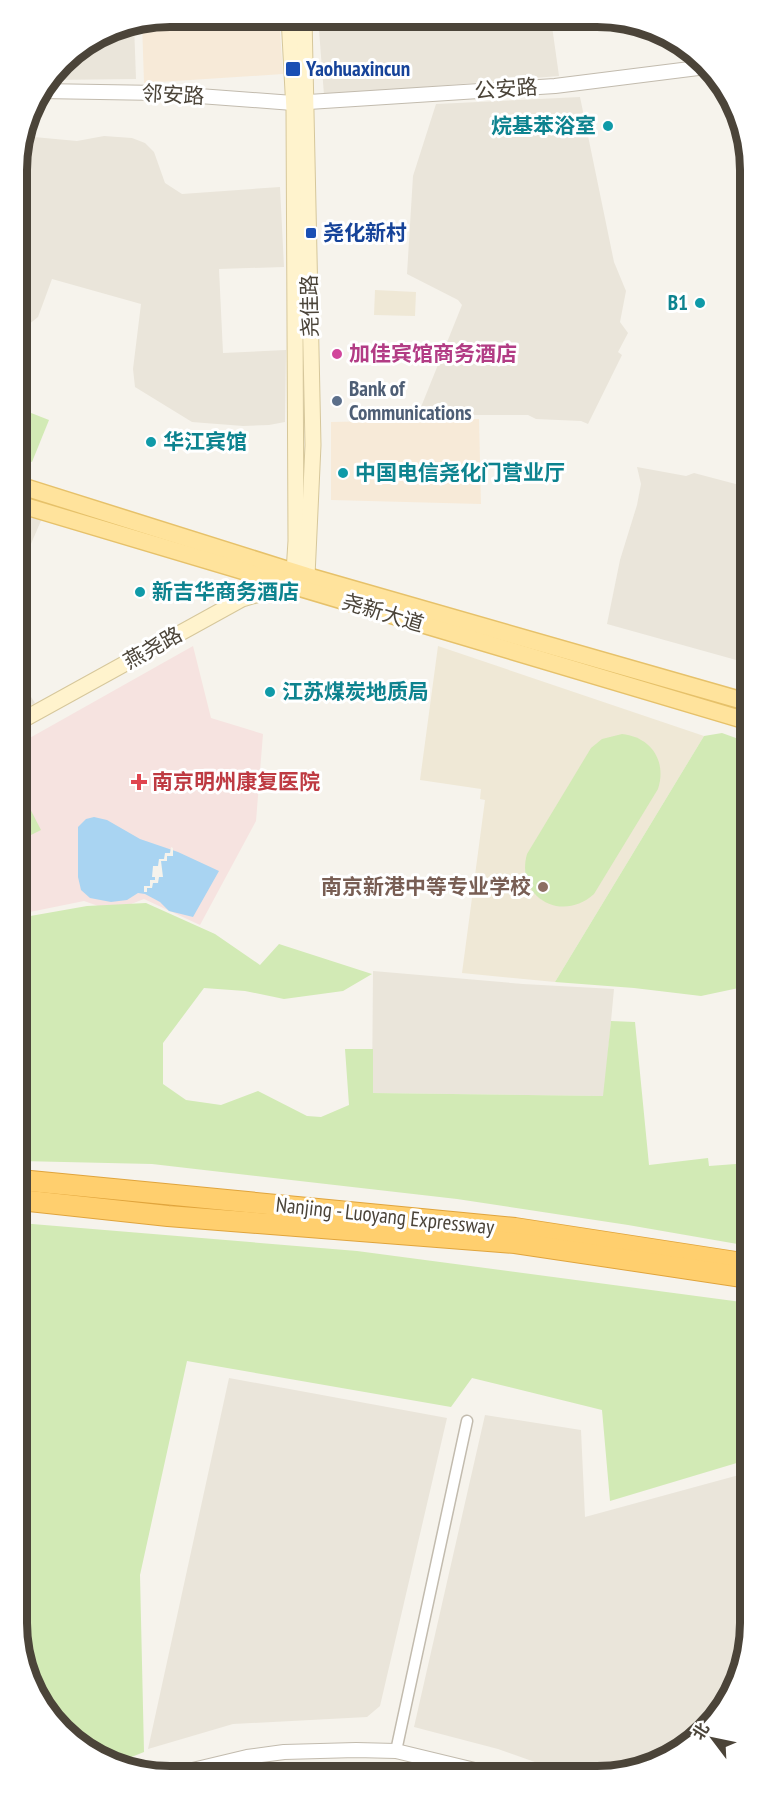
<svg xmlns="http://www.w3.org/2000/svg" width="767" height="1793" font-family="'PT Sans Narrow','Noto Sans SC',sans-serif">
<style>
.residential{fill:#eae5da}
.commercial{fill:#f7ead8}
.education{fill:#efe8d6}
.medical{fill:#f6e3e0}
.green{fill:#d2eab5}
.water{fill:#a9d4f2}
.pier{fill:#f6f3ec}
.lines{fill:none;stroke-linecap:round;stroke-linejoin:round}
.minor-casing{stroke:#c2bbae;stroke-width:13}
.tertiary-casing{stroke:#c2bbae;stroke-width:16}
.secondary-casing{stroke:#d6c79b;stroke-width:17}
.primary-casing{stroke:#e6c16a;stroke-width:19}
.motorway-casing{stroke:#e0a43c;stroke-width:22}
.minor{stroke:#fff;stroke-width:10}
.tertiary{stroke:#fff;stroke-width:14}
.secondary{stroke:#fff3cd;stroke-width:15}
.primary{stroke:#ffe39c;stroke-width:16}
.motorway{stroke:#ffcf6e;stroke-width:20}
.transit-dot{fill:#1a4fb4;stroke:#fff;stroke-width:2}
.culture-dot{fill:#0f9aa8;stroke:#fff;stroke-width:2}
.hotel-dot{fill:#d1479c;stroke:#fff;stroke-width:2}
.service-dot{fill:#5c6f8a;stroke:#fff;stroke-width:2}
.health-dot{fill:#e0444e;stroke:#fff;stroke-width:2}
.education-dot{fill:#8d6e63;stroke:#fff;stroke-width:2}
.labels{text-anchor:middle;stroke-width:6;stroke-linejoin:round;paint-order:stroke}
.transit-label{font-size:21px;font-weight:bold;fill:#164399;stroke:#fff;text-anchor:start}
.street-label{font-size:21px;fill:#4b4439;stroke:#fff}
.culture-label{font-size:21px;font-weight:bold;fill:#0d838f;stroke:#fff;text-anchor:start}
.hotel-label{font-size:21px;font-weight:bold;fill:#b23c85;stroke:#fff;text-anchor:start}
.service-label{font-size:21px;font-weight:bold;fill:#4e5e75;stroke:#fff;text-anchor:start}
.health-label{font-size:21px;font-weight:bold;fill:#be3a42;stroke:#fff;text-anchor:start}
.education-label{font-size:21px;font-weight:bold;fill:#785e54;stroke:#fff;text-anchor:end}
.rim{fill:none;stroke:#4b4439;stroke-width:8}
</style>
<rect width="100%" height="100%" fill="#f6f3ec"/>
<g class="residential">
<path d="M318,17l233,2 8,57 -235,19z"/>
<path d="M134,24l2,55 -87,1 19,-25 43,-27z"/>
<path d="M580,97l34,165 12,29 -6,31 8,11 -10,19 4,3 -34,69 -7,-3 -45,-2 -8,-4h-99l-10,-3 43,-107 -4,-5 -51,-26 6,-98 23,-72z"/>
<path d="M23,136l54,5 27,-5 28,2 13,5 9,9 11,31 17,11 98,-7 4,80 -65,2 4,84 63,-3 -1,72 -16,3 -26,1 -51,-4 -57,-35 -2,-18 8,-65 -89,-25 -14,38 -10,8 -11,27v-193z"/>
<path d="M637,467l49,9 8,-3 53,14v176l-140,-39 13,-64 17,-55 4,-21z"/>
<path d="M18,509l25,7 -25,58z"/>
<path d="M19,679l16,24 -16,9z"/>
<path d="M373,971l150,13 91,5 -10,107 -232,-3z"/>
<path d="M229,1378l218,40 -67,288 -13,11 -134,7 -85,25z"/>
<path d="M485,1415l96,15 4,87 165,-45v162l-11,48 -26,42 -76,47 -74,1 -65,-23 -84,-22z"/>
</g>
<g class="commercial">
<path d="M170,17h109l4,57 -139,9 -2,-61z"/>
<path d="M479,419l2,85 -150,-4v-78z"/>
</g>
<g class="education">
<path d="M375,290l41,2 -1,24 -41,-1z"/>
<path d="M438,646l266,90 -149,246 -93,-9 23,-173 -5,-1 1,-10 -61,-9z"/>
</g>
<path class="medical" d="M193,646l18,72 52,16 -7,87 -56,104 -56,-26 -18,7 -25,1 -17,-6 -64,13 -1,-170z"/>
<g class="green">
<path d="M26,411l23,9 -17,42 -14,-6v-25z"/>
<path d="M722,733l25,9 1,244 -47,10 -67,-8 -79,-6 149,-246z"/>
<path d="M622,734c29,3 45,27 36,55l-64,105c-33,30 -79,2 -67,-40l64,-106 11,-9z"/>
<path d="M23,795l18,35 -18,9 -4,-8v-33z"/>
<path d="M146,903l69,31 45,31 19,-21 93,30 -29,17 -59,8 -39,-8 -41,-3 -41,55v41l23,16 35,5 37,-14 49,25 14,1 28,-12 -4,-56h28v44l230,3 8,-75 24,1 14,143 59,-7 1,8 40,-3v83l-121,-21 -171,-26 -305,-35 -132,-3 -1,-243 68,-12z"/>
<path d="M20,1223l337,28 392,52 1,156 -140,42 -8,-91 -130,-32 -21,29 -264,-46 -47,214 4,177 -25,10 -57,-30 -40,-69z"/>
</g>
<path class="water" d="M94,817l13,3 33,19 38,13 41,19 -26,46 -24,-6 -9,-9 -15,-8 -7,-1 -11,7 -16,2 -21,-4 -9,-8 -3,-13v-50l8,-8z"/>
<path class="pier" d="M171,847l2,1v8h-6v5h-6l2,16h-4l-1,6h-5l-1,5h-5v4h-3v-6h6v-6h5v-3h-3l1,-11h5l1,-7h5l1,-6h5z"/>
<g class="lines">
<g class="minor-casing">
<path id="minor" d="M396,1751l71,-330"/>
</g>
<g class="tertiary-casing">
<g id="tertiary">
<path d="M41,91l118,2 134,10 262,-17 151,-19"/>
<path d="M180,1773l67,-16 37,-5 72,-2 40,1 87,21"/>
</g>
</g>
<g class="secondary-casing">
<g id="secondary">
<path d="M289,17l5,93 2,431 -2,31 -3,12"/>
<path d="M19,722l223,-123 49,-14 16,-9 6,-131 -9,-428"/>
</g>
</g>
<g class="primary-casing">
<g id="primary">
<path d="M18,485l289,91 440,126"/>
<path d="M18,504l729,217"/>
</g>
</g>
<g class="motorway-casing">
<g id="motorway">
<path d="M20,1180l495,48 234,36"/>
<path d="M20,1200l148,16 347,27 234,35"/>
</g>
</g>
<use href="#minor" class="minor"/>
<use href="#tertiary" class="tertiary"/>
<use href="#secondary" class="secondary"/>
<use href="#primary" class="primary"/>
<use href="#motorway" class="motorway"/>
</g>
<g class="transit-dot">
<rect x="285" y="61" width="16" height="16" rx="3"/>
<rect x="305" y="227" width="12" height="12" rx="3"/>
</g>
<g class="culture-dot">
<circle cx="608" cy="126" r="6"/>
<circle cx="700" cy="303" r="6"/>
<circle cx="151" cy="442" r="6"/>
<circle cx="343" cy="473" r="6"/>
<circle cx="140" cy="592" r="6"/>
<circle cx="270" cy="692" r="6"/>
</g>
<circle class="hotel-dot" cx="337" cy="354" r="6"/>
<circle class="service-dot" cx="337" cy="401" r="6"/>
<path class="health-dot" d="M136 773h6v6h6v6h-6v6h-6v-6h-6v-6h6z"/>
<circle class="education-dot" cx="543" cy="887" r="6"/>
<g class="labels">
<g class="transit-label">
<text x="306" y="76">Yaohuaxincun</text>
<text x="323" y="240">尧化新村</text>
</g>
<g class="street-label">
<text transform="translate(506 89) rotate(-4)" y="7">公安路</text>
<text transform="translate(173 95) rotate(3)" y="7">邻安路</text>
<text transform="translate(310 306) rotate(-91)" y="7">尧佳路</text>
<text transform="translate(383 613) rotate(17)" y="7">尧新大道</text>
<text transform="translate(153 648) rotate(-29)" y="7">燕尧路</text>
<text transform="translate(385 1216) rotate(6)" y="7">Nanjing - Luoyang Expressway</text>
</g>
<g class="culture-label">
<text x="596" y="133" text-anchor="end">烷基苯浴室</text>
<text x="688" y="310" text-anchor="end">B1</text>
<text x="163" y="449">华江宾馆</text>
<text x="355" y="480">中国电信尧化门营业厅</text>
<text x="152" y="599">新吉华商务酒店</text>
<text x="282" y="699">江苏煤炭地质局</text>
</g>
<g class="hotel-label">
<text x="349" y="361">加佳宾馆商务酒店</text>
</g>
<g class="service-label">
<text x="349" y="396">Bank of<tspan x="349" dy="24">Communications</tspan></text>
</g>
<g class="health-label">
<text x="152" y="789">南京明州康复医院</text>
</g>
<g class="education-label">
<text x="531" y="894">南京新港中等专业学校</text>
</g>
</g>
<path d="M0 0H767V1793H0ZM170 27H597A143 143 0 0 1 740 170V1623A143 143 0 0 1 597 1766H170A143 143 0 0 1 27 1623V170A143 143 0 0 1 170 27Z" fill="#fff" fill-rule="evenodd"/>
<path class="rim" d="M170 27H597A143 143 0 0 1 740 170V1623A143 143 0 0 1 597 1766H170A143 143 0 0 1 27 1623V170A143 143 0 0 1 170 27Z"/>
<g transform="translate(713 1739) rotate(302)" stroke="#ffffff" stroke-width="4.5" paint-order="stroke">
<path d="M0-4.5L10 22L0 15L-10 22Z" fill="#4b4439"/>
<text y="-9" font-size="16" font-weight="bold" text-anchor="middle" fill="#4b4439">北</text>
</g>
</svg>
